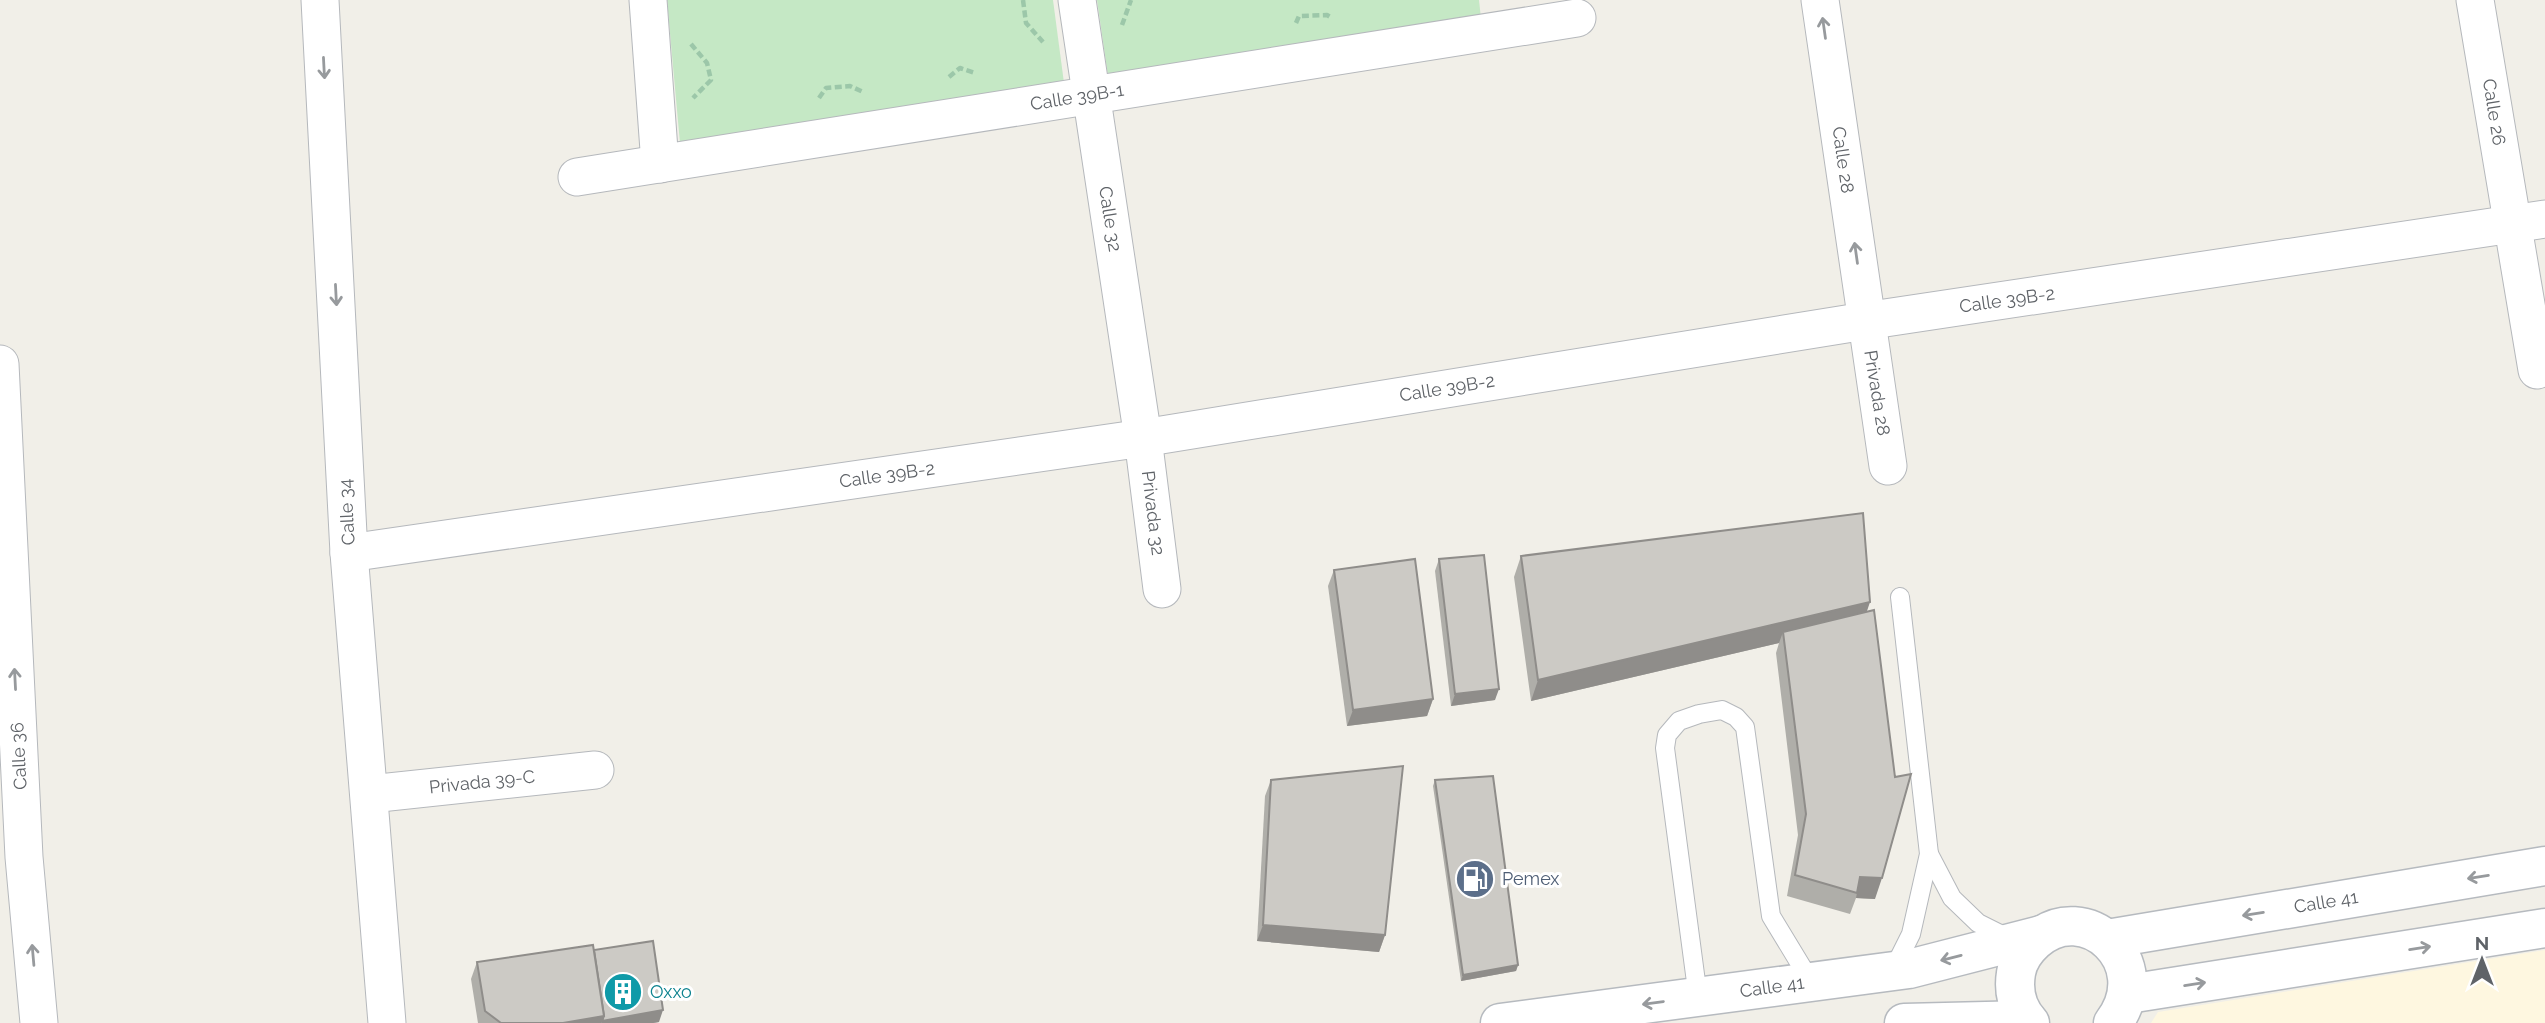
<svg xmlns="http://www.w3.org/2000/svg" width="2545" height="1023" font-family="Raleway,sans-serif">
<style>
.commercial{fill:#fef7e0}
.green{fill:#c5e8c5}
.lines{fill:none;stroke-linecap:round;stroke-linejoin:round}
.service-casing{stroke:#b5b8bc;stroke-width:20}
.minor-casing{stroke:#b5b8bc;stroke-width:39}
.secondary-casing{stroke:#b6babf;stroke-width:41}
.path{stroke:#9cc7a9;stroke-width:4.5;stroke-dasharray:7 3.5;stroke-linecap:butt}
.service{stroke:#fff;stroke-width:18}
.minor{stroke:#fff;stroke-width:37}
.secondary{stroke:#fff;stroke-width:38}
.wall{fill:#afaea9}
.shaded-wall{fill:#8f8d8a}
.building{fill:#cccac5;stroke:#8f8d8a;stroke-width:2}
.oneway{stroke:#979a9d}
.labels{text-anchor:middle;stroke-width:6;stroke-linejoin:round;paint-order:stroke}
.street-label{font-size:18px;fill:#5f6368;stroke:#fff}
.service-label{font-size:18px;fill:#4e5e75;stroke:#fff;text-anchor:start}
.culture-label{font-size:18px;fill:#0d838f;stroke:#fff;text-anchor:start}
</style>
<rect width="100%" height="100%" fill="#f1efe8"/>
<path class="commercial" d="M2545,950v73h-394l7,-11z"/>
<g class="green">
<path d="M667,0h386l11,83 -384,60z"/>
<path d="M1097,0h382l3,28 -373,55z"/>
</g>
<g class="lines">
<g class="service-casing">
<g id="service">
<path d="M1929,854l23,44 26,25 30,15"/>
<path d="M1893,970l18,-36 18,-80 -29,-257"/>
<path d="M1698,997l-33,-249 2,-13 12,-14 20,-7 23,-4 14,7 9,10 26,189 40,66"/>
</g>
</g>
<g class="minor-casing">
<g id="minor">
<path d="M320,0l29,553 38,470"/>
<path d="M648,0l12,164"/>
<path d="M1077,0l66,438 19,151"/>
<path d="M1820,0l68,466"/>
<path d="M2475,0l62,370"/>
<path d="M577,177l1000,-159"/>
<path d="M0,364l24,493 15,166"/>
<path d="M349,553l794,-115 722,-117 680,-102"/>
<path d="M370,794l225,-24"/>
</g>
</g>
<g class="secondary-casing">
<g id="secondary">
<path d="M2107,939l438,-73"/>
<path d="M2128,994l417,-66"/>
<path d="M1500,1023l409,-54 132,-34"/>
<path d="M1904,1023l123,-3"/>
<path d="M2030,1023c-13,-14 -17,-32 -14,-50 2,-13 9,-23 19,-32 49,-45 124,21 78,82"/>
</g>
</g>
<g class="path">
<path d="M1023,0l3,23 17,19"/>
<path d="M1296,23l3,-7 28,-1 5,3"/>
<path d="M1122,25l9,-25"/>
<path d="M691,44l16,19 4,17 -18,18"/>
<path d="M949,77l11,-9 15,5"/>
<path d="M819,98l7,-10 24,-2 13,6"/>
</g>
<use href="#service" class="service"/>
<use href="#minor" class="minor"/>
<use href="#secondary" class="secondary"/>
</g>
<g class="wall">
<path d="M1521,556l346,55 8,288 -19,-1 -6,16 -63,-18 11,-61 -22,-182 3,-10 -248,58 -17,-124z"/>
<path d="M1439,559l56,141 -44,6 -16,-135z"/>
<path d="M1334,570l99,129 -6,17 -80,10 -19,-140z"/>
<path d="M1271,780l114,155 -6,17 -122,-11 8,-145z"/>
<path d="M1435,780l83,185 -2,6 -55,10 -28,-195z"/>
<path d="M594,950l65,72 -6,1h-175l-7,-44 6,-17z"/>
</g>
<g class="shaded-wall">
<path d="M1870,602l-7,21 -80,9 -4,11 -248,58 7,-21z"/>
<path d="M1499,689l-4,11 -44,6 4,-12z"/>
<path d="M1433,699l-6,17 -80,10 6,-16z"/>
<path d="M1860,877l22,1 -7,21 -19,-1z"/>
<path d="M1263,925l122,10 -6,17 -122,-11z"/>
<path d="M1518,965l-2,6 -55,10 2,-6z"/>
<path d="M663,1010l-4,12 -6,1h-52l1,-2z"/>
<path d="M604,1016l-3,7h-38z"/>
</g>
<g class="building">
<path d="M1863,513l7,89 -332,78 -17,-124z"/>
<path d="M1484,555l15,134 -44,5 -16,-135z"/>
<path d="M1415,559l18,140 -80,11 -19,-140z"/>
<path d="M1874,610l21,167 16,-3 -29,104 -22,-1 -3,16 -62,-18 11,-61 -23,-182z"/>
<path d="M1403,766l-18,169 -122,-10 8,-145z"/>
<path d="M1493,776l25,189 -55,10 -28,-195z"/>
<path d="M653,941l10,69 -61,11 2,-5 -10,-66z"/>
<path d="M593,945l11,71 -41,7h-62l-16,-12 -8,-49z"/>
</g>
<defs><path id="oneway-shaft" d="M-6 0H5M1.5-3L5.5 0L1.5 3" fill="none" stroke-width="1.6" stroke-linecap="round" stroke-linejoin="round" transform="scale(1.75)"/></defs>
<g class="oneway">
<use href="#oneway-shaft" transform="translate(1824 28) rotate(-98)"/>
<use href="#oneway-shaft" transform="translate(324 68) rotate(87)"/>
<use href="#oneway-shaft" transform="translate(1856 253) rotate(-98)"/>
<use href="#oneway-shaft" transform="translate(336 295) rotate(87)"/>
<use href="#oneway-shaft" transform="translate(15 679) rotate(-93)"/>
<use href="#oneway-shaft" transform="translate(2478 877) rotate(171)"/>
<use href="#oneway-shaft" transform="translate(2253 914) rotate(171)"/>
<use href="#oneway-shaft" transform="translate(2420 948) rotate(-9)"/>
<use href="#oneway-shaft" transform="translate(33 955) rotate(-95)"/>
<use href="#oneway-shaft" transform="translate(1951 958) rotate(166)"/>
<use href="#oneway-shaft" transform="translate(2195 984) rotate(-9)"/>
<use href="#oneway-shaft" transform="translate(1653 1003) rotate(172)"/>
</g>
<defs>
<g id="fuel-disc" transform="scale(2.0125)"><circle r="9.5" fill="#5c6f8a" stroke="#fff"/><path d="M-5.5-6h7V0h2V4h1.3V-2.5L3-4.5l.8-.8L6-3V5H2.5V1h-1V6h-7ZM-4.2-4.7v3.2H.2V-4.7Z" fill="#fff"/></g>
<g id="building-disc" transform="scale(2.0125)"><circle r="9.5" fill="#0f9aa8" stroke="#fff"/><path d="M-4-6H4V6H1V3H-1V6H-4ZM-2.5-4.3h1.7v1.8h-1.7ZM.8-4.3h1.7v1.8H.8ZM-2.5-1h1.7V.8h-1.7ZM.8-1h1.7V.8H.8Z" fill="#fff"/></g>
</defs>
<g fill-rule="evenodd">
<use href="#fuel-disc" x="1475" y="879"/>
<use href="#building-disc" x="623" y="992"/>
</g>
<g class="labels">
<g class="street-label">
<text transform="translate(1077 97) rotate(-9)" y="6">Calle 39B-1</text>
<text transform="translate(2494 112) rotate(81)" y="6">Calle 26</text>
<text transform="translate(1843 160) rotate(82)" y="6">Calle 28</text>
<text transform="translate(1110 219) rotate(81)" y="6">Calle 32</text>
<text transform="translate(2007 300) rotate(-8)" y="6">Calle 39B-2</text>
<text transform="translate(1447 388) rotate(-9)" y="6">Calle 39B-2</text>
<text transform="translate(1877 393) rotate(81)" y="6">Privada 28</text>
<text transform="translate(887 475) rotate(-8)" y="6">Calle 39B-2</text>
<text transform="translate(347 512) rotate(-93)" y="6">Calle 34</text>
<text transform="translate(1153 513) rotate(83)" y="6">Privada 32</text>
<text transform="translate(19 756) rotate(-93)" y="6">Calle 36</text>
<text transform="translate(482 782) rotate(-6)" y="6">Privada 39-C</text>
<text transform="translate(2326 902) rotate(-9)" y="6">Calle 41</text>
<text transform="translate(1772 987) rotate(-8)" y="6">Calle 41</text>
</g>
<g class="service-label">
<text x="1502" y="885">Pemex</text>
</g>
<g class="culture-label">
<text x="650" y="998">Oxxo</text>
</g>
</g>
<g transform="translate(2482 960)" stroke="#ffffff" stroke-width="5" paint-order="stroke">
<path d="M0-5L12 26L0 18L-12 26Z" fill="#5f6368"/>
<text y="-10" font-size="19" font-weight="bold" text-anchor="middle" fill="#5f6368">N</text>
</g>
</svg>
